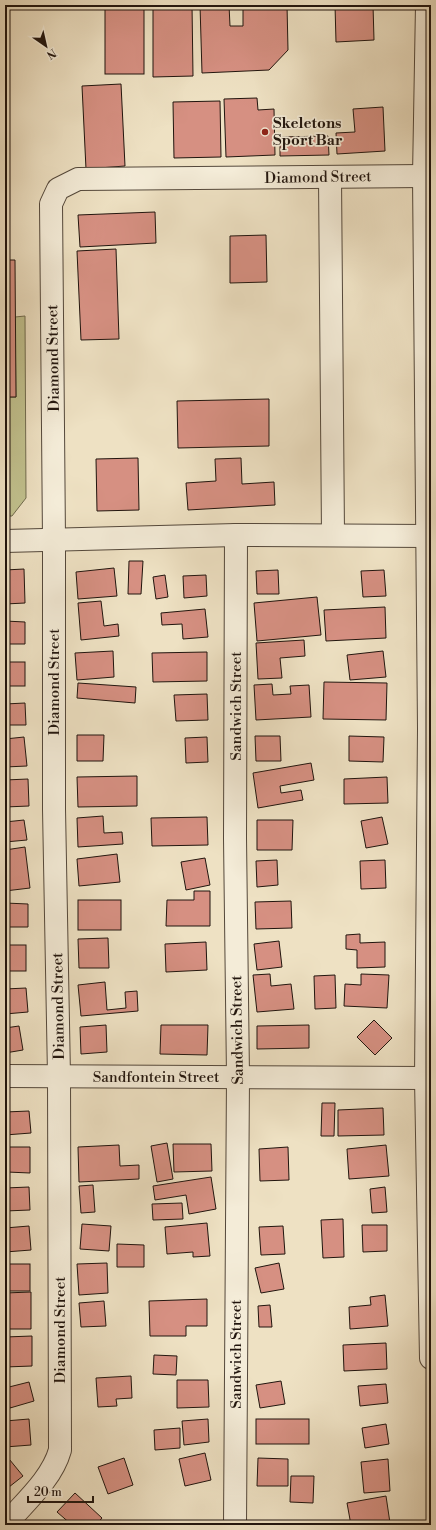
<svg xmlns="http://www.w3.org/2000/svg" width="436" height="1530" font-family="'Libre Bodoni',serif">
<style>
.green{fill:#c1c18e;stroke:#716b4e}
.building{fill:#d69082;stroke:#21150e}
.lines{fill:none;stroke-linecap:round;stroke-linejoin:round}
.minor-casing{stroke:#54483b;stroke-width:24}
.minor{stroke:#f4ecd8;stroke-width:22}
.poi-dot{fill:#8f2418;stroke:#f4ecd8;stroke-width:1.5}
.labels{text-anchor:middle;stroke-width:3.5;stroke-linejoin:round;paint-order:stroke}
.poi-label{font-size:15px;font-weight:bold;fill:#21150e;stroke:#f4ecd8;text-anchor:start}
.street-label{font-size:15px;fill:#21150e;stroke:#f4ecd8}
</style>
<rect width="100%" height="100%" fill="#eee1c3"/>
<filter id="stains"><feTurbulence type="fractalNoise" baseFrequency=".005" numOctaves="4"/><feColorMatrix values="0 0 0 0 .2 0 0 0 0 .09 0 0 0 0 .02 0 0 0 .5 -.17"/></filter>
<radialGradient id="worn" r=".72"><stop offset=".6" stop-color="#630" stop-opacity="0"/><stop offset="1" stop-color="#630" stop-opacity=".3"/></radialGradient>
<path class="green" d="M25,316l1,182 -14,18h-7v-119h11l-1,-80z"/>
<g class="building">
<rect x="105" y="5" width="39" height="69"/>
<path d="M153,5h39l1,71 -40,1z"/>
<path d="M200,5h29l1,21h13v-21h44l1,45 -19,20 -67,3z"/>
<path d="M335,5h38l1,35 -38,2z"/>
<path d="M121,84l4,82 -39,3 -4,-83z"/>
<path d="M257,98l1,12 16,-1 1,46 -49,2 -2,-58z"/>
<path d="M220,101l1,56 -47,1 -1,-56z"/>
<path d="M383,107l2,44 -48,3 -1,-21 19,-1 -2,-23z"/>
<path d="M328,136l1,19 -49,1v-19z"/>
<path d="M155,212l1,31 -76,4 -2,-32z"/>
<path d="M266,235l1,47 -37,1v-47z"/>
<path d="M116,249l3,90 -38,1 -4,-89z"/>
<path d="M5,260h10l1,137h-11z"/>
<path d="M269,399v47l-91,2 -1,-47z"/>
<path d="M138,458l1,52 -42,1 -1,-52z"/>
<path d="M241,458l1,26 32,-2 1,23 -87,5 -2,-27 30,-2 -1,-22z"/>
<path d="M129,561h14l-2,33h-13z"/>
<path d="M114,568l3,28 -39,3 -2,-27z"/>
<path d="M24,569l1,34 -20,1v-34z"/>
<path d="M278,570l1,24h-22l-1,-23z"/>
<path d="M384,570l2,26 -23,1 -2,-26z"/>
<path d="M165,575l3,22 -12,2 -3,-22z"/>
<path d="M206,575l1,21 -23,2 -1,-22z"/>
<path d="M317,597l4,38 -64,6 -3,-38z"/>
<path d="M101,601l3,25 14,-2 1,12 -38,4 -3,-37z"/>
<path d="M385,607l1,31 -60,3 -2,-31z"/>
<path d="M205,609l3,28 -25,2 -1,-15 -20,1 -1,-12z"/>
<path d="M5,621l20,1v22h-20z"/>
<path d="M304,640l1,16 -25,2 2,20 -24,1 -2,-36z"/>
<path d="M113,651l1,26 -37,3 -2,-27z"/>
<path d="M383,651l3,26 -36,3 -3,-25z"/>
<path d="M207,652v29l-54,1 -1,-29z"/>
<rect x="5" y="662" width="20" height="24"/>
<path d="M324,682l63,1 -1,37 -63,-1z"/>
<path d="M78,683l58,4 -1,16 -58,-5z"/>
<path d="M272,684l1,11 18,-1 -1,-8 19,-1 2,32 -55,3 -2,-35z"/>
<path d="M207,694l1,26 -32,1 -2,-26z"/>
<path d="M25,703l1,22h-21v-21z"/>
<path d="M77,735h27l-1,26h-26z"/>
<path d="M255,736h25l1,25h-25z"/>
<path d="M349,736l35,1 -1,25 -34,-1z"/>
<path d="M24,737l3,29 -22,1v-28z"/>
<path d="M207,737l1,25 -22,1 -1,-25z"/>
<path d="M311,763l3,17 -34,6 1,7 20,-3 2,10 -45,8 -5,-35z"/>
<path d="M137,776v30l-59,1 -1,-30z"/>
<path d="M387,777l1,26 -44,1v-25z"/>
<path d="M28,779l1,27 -24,1v-27z"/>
<path d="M103,816l1,17 18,-1 1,12 -45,3 -1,-29z"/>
<path d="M207,817l1,28 -56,1 -1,-28z"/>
<path d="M382,817l6,27 -22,4 -5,-27z"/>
<path d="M24,820l3,20 -22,2v-20z"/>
<path d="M257,820h36l-1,30h-35z"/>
<path d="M25,847l5,41 -25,3v-41z"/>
<path d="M117,854l3,28 -41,4 -2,-27z"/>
<path d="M205,858l5,27 -24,5 -5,-28z"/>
<path d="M277,860l1,25 -21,2 -1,-26z"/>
<path d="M385,860l1,28 -25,1 -1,-28z"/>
<path d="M194,891h16v35h-44l1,-26h27z"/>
<rect x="78" y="900" width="43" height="30"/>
<path d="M291,901l1,27 -36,1 -1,-27z"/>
<path d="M5,903l23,1v23h-23z"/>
<path d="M360,934v9l25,-1v25l-28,1v-18l-11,-1v-14z"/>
<path d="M108,938l1,30h-30l-1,-29z"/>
<path d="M279,941l3,26 -25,3 -3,-26z"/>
<path d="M206,942l1,28 -41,2 -1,-28z"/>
<rect x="5" y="945" width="21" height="26"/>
<path d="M270,974l1,12 20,-2 3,25 -37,3 -4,-37z"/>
<path d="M361,974l28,1 -2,33 -43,-2 1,-22 16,1z"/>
<path d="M335,975l1,33 -21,1 -1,-33z"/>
<path d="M105,982l2,28 19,-2 -1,-16 12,-1 1,20 -57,5 -3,-31z"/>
<path d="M26,988l2,24 -23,2v-25z"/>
<path d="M374,1020l18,18 -17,17 -18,-18z"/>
<path d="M106,1025l1,27 -26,2 -1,-27z"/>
<path d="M161,1025h47l-1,30 -47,-1z"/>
<path d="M309,1025v23l-52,1v-23z"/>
<path d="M19,1026l4,24 -18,3v-25z"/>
<path d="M322,1103h13l-1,33h-13z"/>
<path d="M383,1108l1,27 -46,1v-26z"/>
<path d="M29,1111l2,22 -26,2v-23z"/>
<path d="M167,1143l6,36 -16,3 -6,-36z"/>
<path d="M173,1144h38l1,27 -38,1z"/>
<path d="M119,1145l1,21 19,-1v14l-60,3 -1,-35z"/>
<path d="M386,1145l3,31 -40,3 -2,-30z"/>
<path d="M8,1147h22v26l-23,-1z"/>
<path d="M288,1147l1,33 -29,1 -1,-32z"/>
<path d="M211,1177l5,32 -27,5 -3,-19 -31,5 -2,-14z"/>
<path d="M93,1185l2,27 -14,1 -2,-27z"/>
<path d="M29,1187l1,23 -25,1v-23z"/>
<path d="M385,1187l2,25 -15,1 -2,-24z"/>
<path d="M182,1203l1,16 -30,1 -1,-16z"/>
<path d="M343,1219l1,38 -21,1 -2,-38z"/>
<path d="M207,1223l3,33 -17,1v-5l-26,2 -2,-27z"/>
<path d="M82,1224l29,2 -2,25 -29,-2z"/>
<path d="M362,1225h25v26l-24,1z"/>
<path d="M29,1226l2,24 -26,2v-24z"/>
<path d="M283,1226l2,28 -24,1 -2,-28z"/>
<path d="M117,1244l27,1v22h-27z"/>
<path d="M107,1263l1,30 -29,2 -2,-31z"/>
<path d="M279,1263l5,26 -23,4 -6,-25z"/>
<rect x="5" y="1264" width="25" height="27"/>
<path d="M31,1292v37h-26v-36z"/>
<path d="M385,1295l3,31 -38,3 -1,-22 22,-2 -1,-8z"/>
<path d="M207,1299v27h-21v10h-36l-1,-35z"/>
<path d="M104,1301l2,25 -25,1 -2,-24z"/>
<path d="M270,1305l2,22h-13l-1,-21z"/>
<path d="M32,1336v30l-27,1v-30z"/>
<path d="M386,1343l1,26 -43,2 -1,-26z"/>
<path d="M154,1355l23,1 -1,19 -23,-1z"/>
<path d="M131,1376l1,22 -16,1 1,7 -19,1 -2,-29z"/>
<path d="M177,1380h31l1,27 -32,1z"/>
<path d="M281,1381l4,23 -25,4 -4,-23z"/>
<path d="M29,1382l5,19 -24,7 -5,-20z"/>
<path d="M386,1384l2,19 -28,3 -2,-20z"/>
<path d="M29,1419l2,26 -26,2v-26z"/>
<path d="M208,1419l1,23 -25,3 -2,-24z"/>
<rect x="256" y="1419" width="53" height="25"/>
<path d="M386,1424l3,20 -24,4 -3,-20z"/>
<path d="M180,1428v20l-25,2 -1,-20z"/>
<path d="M205,1453l6,27 -26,6 -6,-27z"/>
<path d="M5,1454l18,22 -14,11 -4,-4z"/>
<path d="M124,1458l9,27 -25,9 -10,-27z"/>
<path d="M258,1458l30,1v27h-31z"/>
<path d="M388,1459l2,32 -26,2 -3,-31z"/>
<path d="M291,1476h23l-1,27 -23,-1z"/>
<path d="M75,1493l27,25 -6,7h-24l-15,-13z"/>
<path d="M386,1496l4,27 -15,2h-24l-4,-22z"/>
</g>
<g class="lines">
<g class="minor-casing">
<g id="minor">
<path d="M427,5l-3,171 5,553 -3,349 5,280"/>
<path d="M330,177l3,358"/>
<path d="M5,541l231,-6 192,1"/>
<path d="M5,1076l421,2"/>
<path d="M5,1525c19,-22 47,-46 55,-75l-1,-374 -5,-267v-269l-3,-336 7,-15 20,-10 346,-3"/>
<path d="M235,1525l3,-448 -3,-239 1,-303"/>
</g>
</g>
<use href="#minor" class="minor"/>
</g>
<circle class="poi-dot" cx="265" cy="132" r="4"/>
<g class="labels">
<g class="poi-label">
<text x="273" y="128">Skeletons<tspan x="273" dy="17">Sport Bar</tspan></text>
</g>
<g class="street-label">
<text transform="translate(318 177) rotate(-1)" y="5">Diamond Street</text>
<text transform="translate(53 358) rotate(-91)" y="5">Diamond Street</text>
<text transform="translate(54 682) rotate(-90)" y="5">Diamond Street</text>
<text transform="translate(236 706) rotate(-90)" y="5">Sandwich Street</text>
<text transform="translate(58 1006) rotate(-91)" y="5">Diamond Street</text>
<text transform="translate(237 1030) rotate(-91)" y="5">Sandwich Street</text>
<text x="156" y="1082">Sandfontein Street</text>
<text transform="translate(60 1330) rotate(-90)" y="5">Diamond Street</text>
<text transform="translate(236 1354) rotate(-90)" y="5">Sandwich Street</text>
</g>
</g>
<rect width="436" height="1530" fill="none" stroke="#eee1c3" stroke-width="20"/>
<rect x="6" y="6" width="424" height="1518" fill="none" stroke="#21150e" stroke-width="2"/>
<rect x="10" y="10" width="416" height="1510" fill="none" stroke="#21150e"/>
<g transform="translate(46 46) rotate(146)" stroke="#f4ecd8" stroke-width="3" paint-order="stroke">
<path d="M0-3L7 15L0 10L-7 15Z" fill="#21150e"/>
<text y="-6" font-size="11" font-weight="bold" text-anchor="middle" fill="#21150e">N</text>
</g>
<path d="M28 1496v6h65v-6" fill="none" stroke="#21150e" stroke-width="2"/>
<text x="34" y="1496" font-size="12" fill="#21150e" stroke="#f4ecd8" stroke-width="3" paint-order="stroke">20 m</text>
<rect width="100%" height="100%" filter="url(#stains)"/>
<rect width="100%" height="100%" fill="url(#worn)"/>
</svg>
